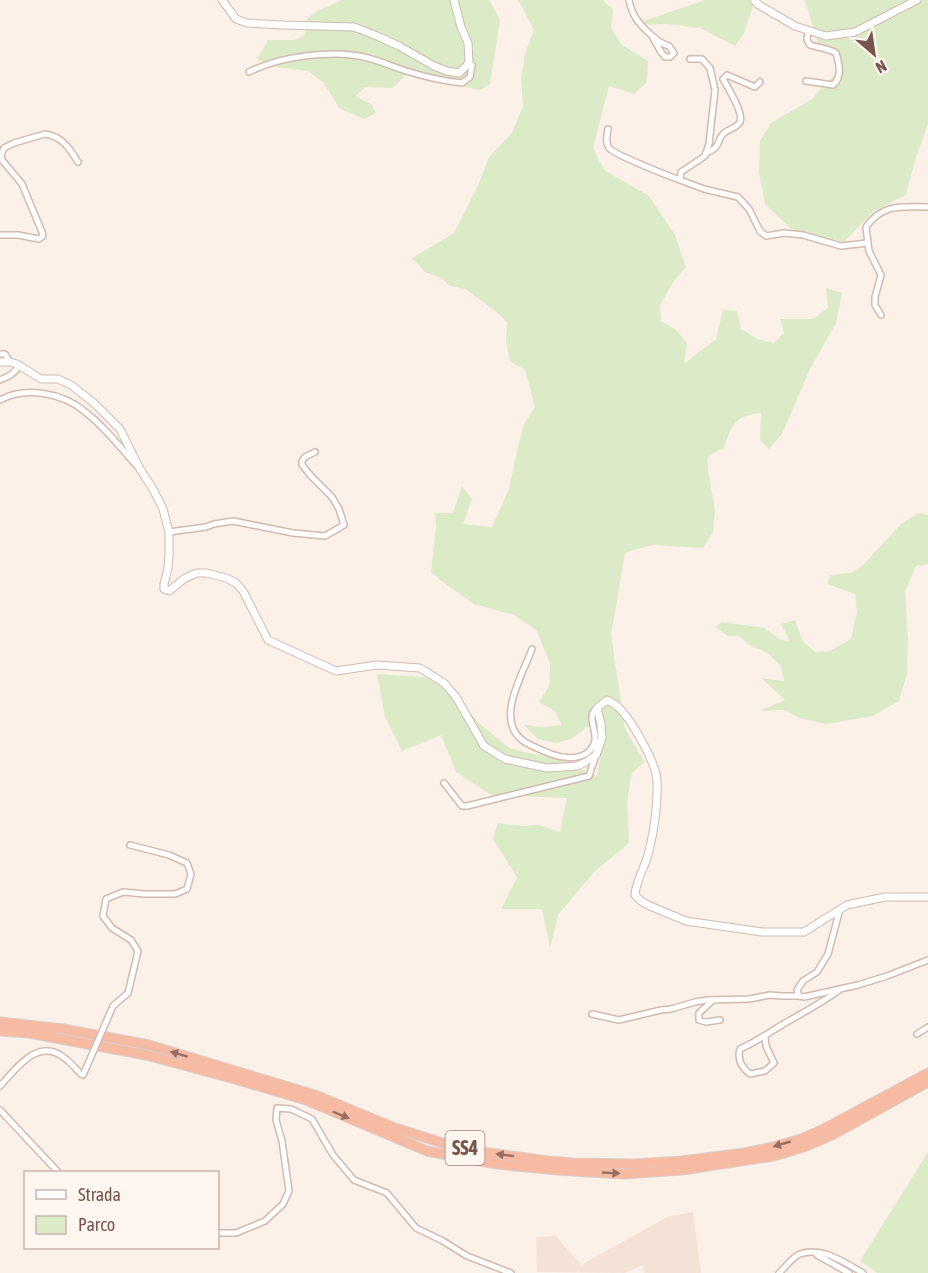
<svg xmlns="http://www.w3.org/2000/svg" width="928" height="1273" font-family="'Asap Condensed',sans-serif">
<style>
.residential{fill:#f4e2d7}
.green{fill:#dbeac7}
.lines{fill:none;stroke-linecap:round;stroke-linejoin:round}
.minor-casing{stroke:#d1bab1;stroke-width:8}
.tertiary-casing{stroke:#d1bab1;stroke-width:9}
.trunk-casing{stroke:#d9cfcd;stroke-width:11}
.minor{stroke:#fff;stroke-width:5}
.tertiary{stroke:#fff;stroke-width:7}
.trunk{stroke:#f7baa2;stroke-width:9}
.minor-bridge-casing{stroke:#d1bab1;stroke-width:8;stroke-linecap:butt}
.minor-bridge{stroke:#fff;stroke-width:5}
.oneway{fill:#976e62}
.labels{text-anchor:middle;stroke-width:4.5;stroke-linejoin:round;paint-order:stroke}
.shield{fill:#fff6f0;stroke:#a0857d;stroke-width:1.5}
.shield-label{font-size:20px;font-weight:bold;fill:#77544c}
</style>
<rect width="100%" height="100%" fill="#fcf1e9"/>
<path class="residential" d="M693,1212l8,61h-57l-1,-8 -18,8 -88,-1 -1,-35 20,-1 25,29 88,-49z"/>
<g class="green">
<path d="M342,0h147l11,20 -10,64 -10,6 -74,-15 -14,13 -27,-1 -9,9 16,9 4,8 -12,6 -24,-10 -17,-27 -15,-11 -34,-4 -17,-8 11,-19h26l10,-4 3,-17 10,-8z"/>
<path d="M517,0h85l11,9 -2,19 11,17 26,16 -1,21 -13,12 -25,-8 -16,62 11,22 45,26 26,39 11,32 -12,14 -14,24 1,16 14,8 12,14 -3,21 32,-25 7,-29 14,1 4,18 16,10 17,4 10,-10 -4,-14h33l15,-11 -2,-20 16,5 -6,30 -26,46 -28,65 -13,15 -9,-9 1,-27c-26,3 -29,11 -37,35l-15,7 -2,7 8,49 -2,21 -10,16 -49,-3 -14,3 -15,5 -14,82 14,94 20,33 -13,11 -5,28 2,42 -35,29 -36,43 -8,33 -8,-39h-41l16,-32 -24,-38 5,-16 24,3 17,-1 21,7 7,-34 -76,-3 -35,-23 -15,-37 -39,16 -17,-34 -8,-43 47,3 21,11 16,14 20,23 30,24 47,10 39,17 8,-49h-18l-16,12 -15,4 -18,-4 -14,-14 19,2 19,-2 -7,-14 -16,-9 10,-16 1,-22 -13,-33 -23,-16 -40,-11 -35,-25 -8,-7 5,-45 -1,-14h18l9,-27 10,13 -9,25 29,3 17,-38 9,-42 6,-23 11,-17 -10,-37 -15,-9 -4,-20 1,-19 -12,-11 -29,-22 -16,-3 -9,-8 -16,-6 -13,-14 42,-25 24,-47 11,-29 23,-24 11,-27 -2,-27 4,-25 9,-24 -14,-27z"/>
<path d="M705,0h50l-11,33 -9,13 -35,-18 -32,-4 -36,1z"/>
<path d="M805,0h123v124l-12,33 -10,38 -32,16 -30,31 -53,-13 -26,-25 -6,-32 1,-31 11,-18 41,-24 21,-23 8,-18 -23,-14z"/>
<path d="M918,513l10,2v49l-12,2 -11,25 3,48 -1,35 -8,27 -26,15 -47,8 -27,-6 -15,-8 -25,1 26,-11 -24,-22 23,3 -3,-15 -12,-12 -21,-10 -9,-8h-11l-13,-9 7,-5 43,6 14,11 11,3 -9,-18 14,-4 8,22 12,10 15,-1 21,-12 6,-27 -2,-18 -28,-10 3,-9 22,-2 11,-8 38,-41z"/>
<path d="M928,1152v121h-51l-17,-12z"/>
</g>
<g class="lines">
<g class="minor-casing">
<g id="minor">
<path d="M629,0c3,15 9,23 20,33 7,6 11,11 20,13l5,7 -4,4h-5l-4,-5 -8,-14"/>
<path d="M690,59h12l8,9 5,22 -6,54 -4,12 -24,16 -1,8 24,9 34,8 11,12 11,22 6,5 18,-3 19,2 38,11 26,-3"/>
<path d="M249,72c31,-16 85,-23 119,-14 12,3 23,8 35,12 19,6 39,11 59,13l8,-6 2,-12 -3,-2"/>
<path d="M806,81l27,4c10,-9 6,-21 3,-32 -8,-5 -17,-5 -26,-8l-3,-5 1,-9"/>
<path d="M608,129c-1,6 -3,13 1,19 6,7 60,28 71,32"/>
<path d="M706,153c17,-7 9,-12 18,-20 5,-4 13,-5 16,-11 4,-9 -12,-34 -17,-43l4,-4 28,12 5,-5"/>
<path d="M0,235h18l21,4 4,-3 -1,-4 -20,-48 -20,-24 -1,-5 3,-7 10,-5 31,-9c17,2 25,15 33,28"/>
<path d="M881,315l-6,-10v-8l6,-22 -12,-24 -3,-24c17,-24 36,-20 62,-20"/>
<path d="M0,354h5l5,8"/>
<path d="M0,380c9,-4 15,-6 19,-15"/>
<path d="M0,400c25,-14 63,-7 84,11 20,15 36,36 52,54"/>
<path d="M169,532l37,-5 8,-3 19,-3 60,12 32,3 19,-11 -5,-16 -7,-12 -21,-21 -9,-11v-4l3,-4 10,-5"/>
<path d="M532,649c-9,25 -37,70 -10,91 8,6 20,10 29,14 11,4 26,6 36,-1 20,-15 -5,-35 10,-45"/>
<path d="M444,783l18,23h5l122,-30 7,-21"/>
<path d="M840,909l-12,45 -11,18 -14,9 -6,9 2,6 5,1 54,-12 29,-9 41,-16"/>
<path d="M712,1001l-13,12v7l7,2 14,-2"/>
<path d="M113,1006l15,-13 10,-42 -7,-11 -19,-12 -9,-12 3,-17 17,-7 21,2h31l12,-5 4,-15 -4,-11 -18,-8 -39,-10"/>
<path d="M592,1014l27,6 42,-10 10,-1 24,-7 12,-2 42,-1 21,-4 12,1h17"/>
<path d="M917,1034l11,-7"/>
<path d="M765,1037l1,9 8,17 -9,8 -15,3c-8,-6 -13,-14 -10,-25 16,-7 30,-17 45,-26 18,-10 36,-20 53,-32"/>
<path d="M0,1086c18,-19 39,-51 67,-26 5,4 9,9 14,14l2,1 1,-2"/>
<path d="M0,1110l58,62"/>
<path d="M218,1233h18l29,-12 18,-17 6,-13 -7,-50 -6,-21 1,-12 14,1 21,10 21,36 21,25 33,13 29,35 27,13 24,15 44,17"/>
<path d="M817,1255l32,18"/>
<path d="M779,1273c6,-5 13,-16 21,-19 22,-8 45,9 63,19"/>
</g>
</g>
<g class="tertiary-casing">
<g id="tertiary">
<path d="M222,0l14,19 11,4 36,2 71,2 23,9 22,10 35,20 13,5 12,2 10,-10 -1,-20 -7,-16 -7,-27"/>
<path d="M754,0l5,5 36,21 31,10 29,-4 62,-32"/>
<path d="M0,362h10l7,2 24,15h17l13,6 23,18 26,26 20,40 13,20 10,20 6,23v23l-1,13 -4,16v5l5,2 16,-13 12,-5h10l19,5 10,5 7,8 25,49 68,31 41,-6 43,3 24,15 12,14 28,49 21,13 42,9 30,-2 9,-4 10,-7 6,-17 -1,-14 -4,-16 10,-8c3,2 8,4 11,7 13,12 39,57 39,74 1,21 -3,49 -8,70 -3,15 -13,28 -14,44l6,6 9,5 36,15 76,11h42l43,-27 38,-8h43"/>
</g>
</g>
<g class="trunk-casing">
<g id="trunk">
<path d="M0,1022l63,7 86,16 166,50 80,33 54,17 33,7 66,9 24,2 62,1 48,-3 62,-8 29,-6 28,-8 21,-9 106,-57"/>
<path d="M0,1031l29,2 117,22 89,24 71,21 121,51 70,13 59,6 67,4 59,-4 92,-14 30,-9 28,-12 96,-53"/>
</g>
</g>
<use href="#minor" class="minor"/>
<use href="#tertiary" class="tertiary"/>
<use href="#trunk" class="trunk"/>
<g class="minor-bridge-casing">
<path id="minor-bridge" d="M84,1073l29,-67"/>
</g>
<use href="#minor-bridge" class="minor-bridge"/>
</g>
<defs><path id="oneway-solid" d="M-6-.8H1V-3.2L6.5 0L1 3.2V.8H-6Z" transform="scale(1.5)"/></defs>
<g class="oneway">
<use href="#oneway-solid" transform="translate(179 1054) rotate(-163)"/>
<use href="#oneway-solid" transform="translate(341 1115) rotate(23)"/>
<use href="#oneway-solid" transform="translate(782 1144) rotate(164)"/>
<use href="#oneway-solid" transform="translate(505 1155) rotate(-173)"/>
<use href="#oneway-solid" transform="translate(611 1173) rotate(3)"/>
</g>
<g class="labels">
<rect class="shield" x="445.5" y="1131" width="39" height="34" rx="4.5"/>
<g class="shield-label">
<text x="465" y="1155">SS4</text>
</g>
</g>
<rect x="24" y="1171" width="195" height="78" fill="#fff6f0" stroke="#c9b5ae" stroke-width="1.5"/>
<rect x="36" y="1190" width="30" height="9" fill="#ffffff" stroke="#c9b5ae" stroke-width="1.5"/>
<text x="78" y="1201" font-size="18" fill="#77544c">Strada</text>
<rect x="36" y="1216" width="30" height="18" fill="#dbeac7" stroke="#c9b5ae" stroke-width="1.5"/>
<text x="78" y="1231" font-size="18" fill="#77544c">Parco</text>
<g transform="translate(874 54) rotate(151)" stroke="#fff6f0" stroke-width="4.5" paint-order="stroke">
<path d="M0-4.5L10 22L0 15L-10 22Z" fill="#77544c"/>
<text y="-9" font-size="16" font-weight="bold" text-anchor="middle" fill="#77544c">N</text>
</g>
</svg>
